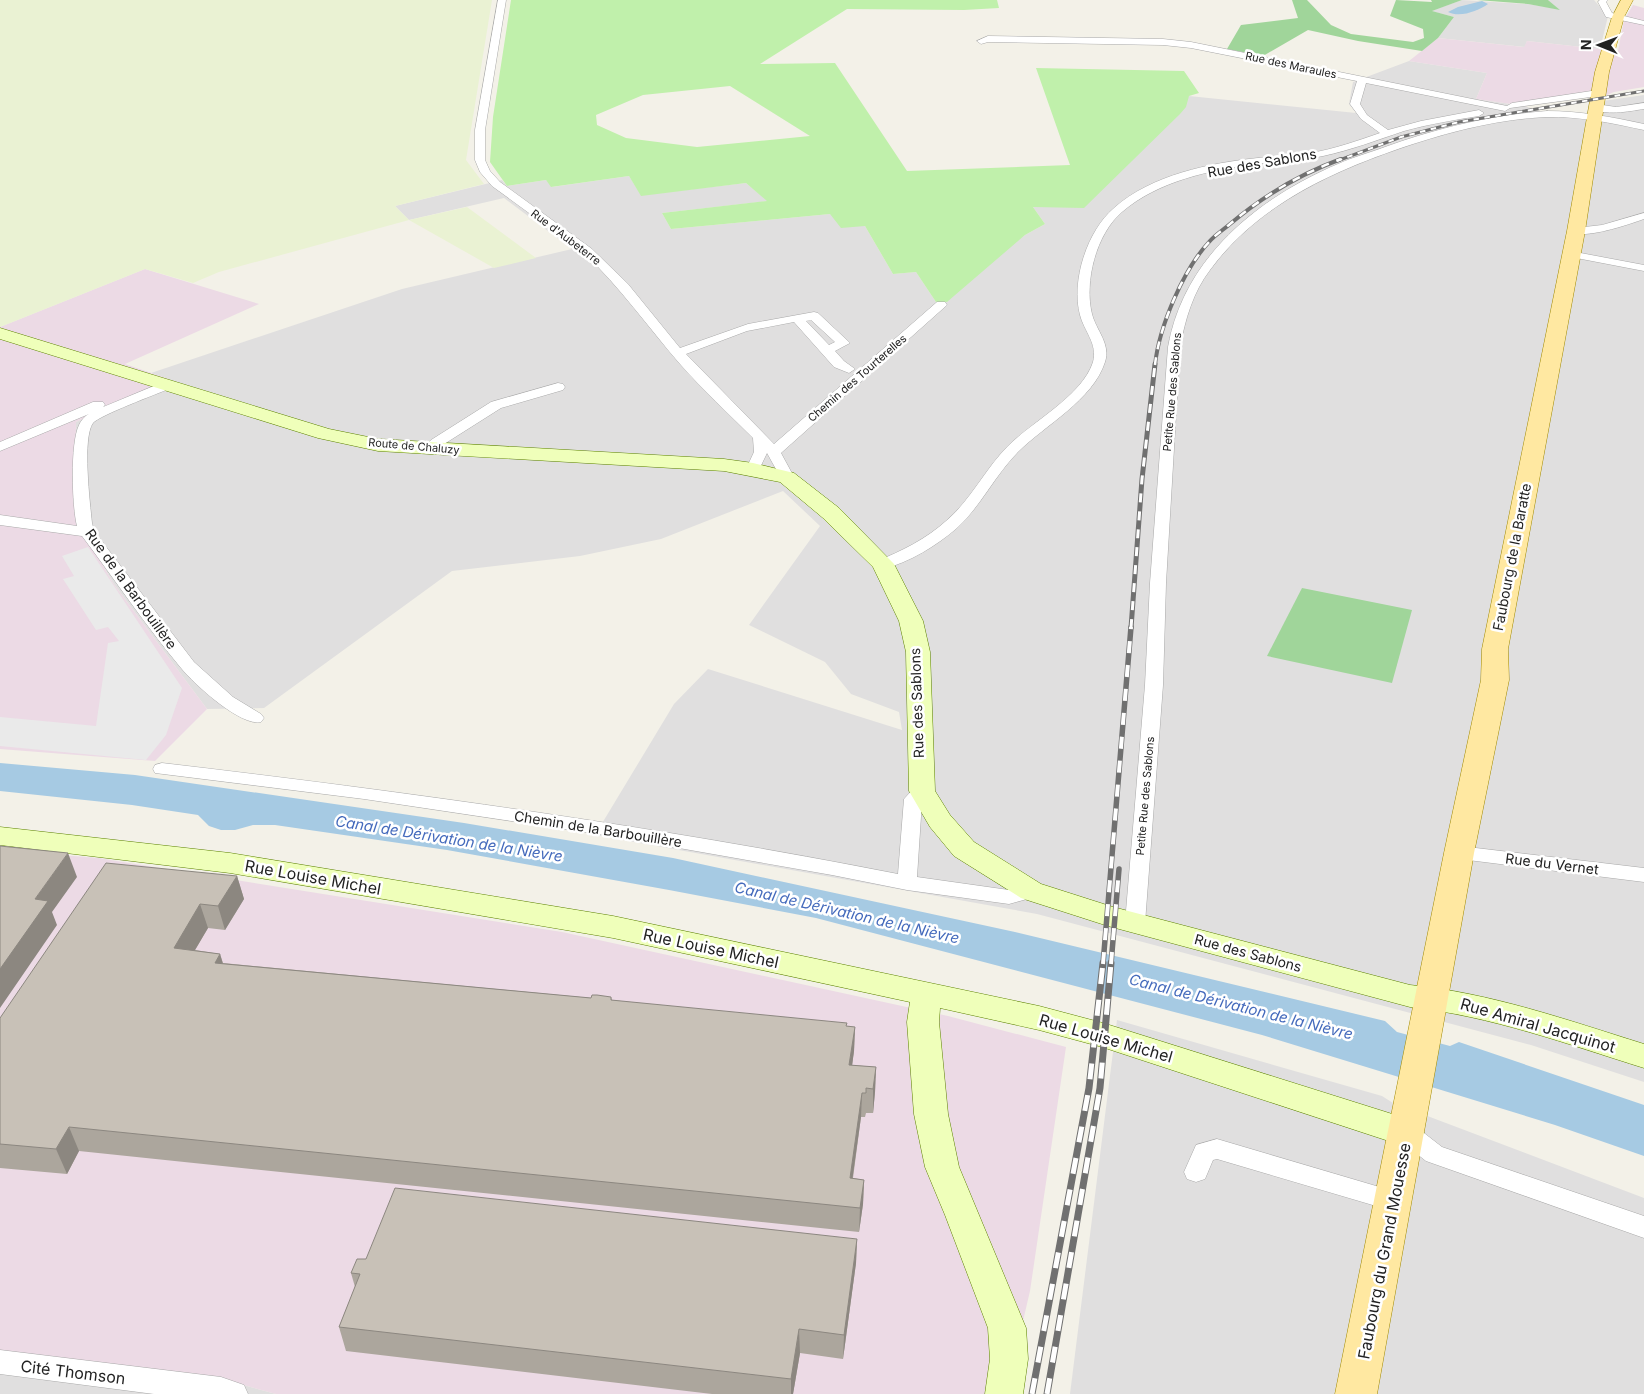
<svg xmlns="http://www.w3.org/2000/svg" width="1644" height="1394" font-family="Inter,sans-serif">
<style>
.residential{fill:#e0dfdf}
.industrial{fill:#ecdae5}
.farmland{fill:#eaf2d3}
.grass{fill:#c0f0ab;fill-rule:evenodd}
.forest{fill:#a0d59a}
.parking{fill:#eaeaea}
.water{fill:#a6cae3}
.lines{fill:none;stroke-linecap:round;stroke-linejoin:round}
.street-casing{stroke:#a9a9a9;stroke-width:1}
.secondary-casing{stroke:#5c8200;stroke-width:1}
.primary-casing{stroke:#a08900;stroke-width:1}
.street{fill:#fff;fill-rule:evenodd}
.secondary{fill:#efffba;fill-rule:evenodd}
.primary{fill:#ffe8a1;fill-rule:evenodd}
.rail-far4-casing{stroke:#707070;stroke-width:3}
.rail-far3-casing{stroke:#707070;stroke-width:4}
.rail-far2-casing{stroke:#707070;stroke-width:5}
.rail-far1-casing{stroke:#707070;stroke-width:5.5}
.rail-casing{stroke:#707070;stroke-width:7}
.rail-far4{stroke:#fff;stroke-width:2;stroke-dasharray:5.5;stroke-linecap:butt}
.rail-far3{stroke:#fff;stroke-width:2.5;stroke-dasharray:8;stroke-linecap:butt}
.rail-far2{stroke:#fff;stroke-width:3;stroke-dasharray:9;stroke-linecap:butt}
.rail-far1{stroke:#fff;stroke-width:4;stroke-dasharray:12;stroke-linecap:butt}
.rail{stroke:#fff;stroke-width:5;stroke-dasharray:16;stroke-linecap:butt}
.wall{fill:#aca69d}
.shaded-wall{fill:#8c8780}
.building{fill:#c8c1b7;stroke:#8c8780}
.labels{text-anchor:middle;stroke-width:5;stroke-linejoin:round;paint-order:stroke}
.far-street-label{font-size:11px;fill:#222;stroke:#fff}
.street-label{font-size:14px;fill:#222;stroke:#fff}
.water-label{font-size:15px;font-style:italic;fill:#446abc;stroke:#fff}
.near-street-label{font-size:16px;fill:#222;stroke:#fff}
</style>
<rect width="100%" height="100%" fill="#f3f1e8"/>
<g class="residential">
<path d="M1462,0l66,4 30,5 -10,-9h46l14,16 -8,33 -73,-8 -2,6 -87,-9 16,-21 -23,-6z"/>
<path d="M1409,61l78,12 -11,26 49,7 16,6 46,2 2,-11 55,-8v987l-113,-37 -494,-131 -442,-79 79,-131 34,-35 194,61 -3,-18 -48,-18 -26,-32 -76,-37 71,-99 -37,-35 -122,48 -81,17 -128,15 -188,137 -57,1 -94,-126 -38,-67 1,-94 92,-43 -17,-6 251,-84 170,-40 -68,-51 -95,22 -14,-14 107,-26 5,6 39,-6 6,7 77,-11 12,19 105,-12 22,18 -106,12 9,16 159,-15 35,12 28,48 23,-2 20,30 89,-67 20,-11 -12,-17 156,-111 167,17 -7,-9 4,-22z"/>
<path d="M1117,1020l265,76 11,7 251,95v196h-574z"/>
<path d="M0,1352l218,26 58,16h-276z"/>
</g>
<g class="industrial">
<path d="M1633,5l11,3v79l-30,5 -7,3 -37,3 -45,8 -49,-7 11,-26 -78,-12 29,-23 86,9 3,-6 91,10 6,-31z"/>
<path d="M145,269l114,35 -134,60 44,15 -93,43 -1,94 38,67 94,126 -52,52 -155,-12v-422z"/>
<path d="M0,850l98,8 464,74 386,84 118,31 -36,244 -24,103h-730l-58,-16 -218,-26z"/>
</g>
<path class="farmland" d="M0,0h492l-26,160 18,24 -89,22 14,14 58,-13 69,51 -42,10 -85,-48 -190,52 -26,11 -48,-14 -145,58z"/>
<path class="grass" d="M511,0h486l2,8 -35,2 -117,-1 -87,55 75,-1 72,108 163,-6 -34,-97 148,3 15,22 -10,3 -3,11 -6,7 -96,94 -51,-1 12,17 -20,11 -78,67h-11l-20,-30 -23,2 -28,-48 -24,2 -11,-14 -159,15 -9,-16 105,-12 -21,-18 -105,13 -12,-20 -78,11 -5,-7 -39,6 -17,-24 3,-45zM730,86l80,50 -113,11 -71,-9 -29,-13 -1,-10 47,-20z"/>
<g class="forest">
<path d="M1292,0h15l24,25 20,9 62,8 11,-4 -1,-9 -33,-13 6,-16 36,2 -1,-2h31l-30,11 22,6 -16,21 -16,13 -64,-10 -50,-11 -45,26 -36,-7 14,-24 57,-7z"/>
<path d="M1477,0h71l12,10 -32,-6z"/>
<path d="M1302,588l110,22 -20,73 -125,-27z"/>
</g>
<path class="parking" d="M88,547l94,141 -16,47 -20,25 -146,-14v-29l96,9 12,-83 11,-2 -11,-14 -12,3 -33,-51 11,-3 -12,-20z"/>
<g class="water">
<path d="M1482,1l6,3c-10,7 -28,14 -40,8l10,-5z"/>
<path d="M0,763l135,12 329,48 209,35 342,74 370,89 12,11 53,14 9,-4 185,63v51l-89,-31 -293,-90 -446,-117 -147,-28 -222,-40 -172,-25h-22l-18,5h-14l-12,-4 -11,-11 -66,-10 -132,-14z"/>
</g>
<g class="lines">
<g class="street-casing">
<g id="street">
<path d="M498,0h8l-21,130v30l5,11 10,11 92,67 36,35 52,64 68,-24 66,-12 4,1 32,30 -15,8 9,10 11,8 -6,4 -15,-6 -40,-45 -47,9 -61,23 88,90 163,-142h8l2,3 -166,148 13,24 -2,3h-10l-15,-27 -9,19h-10l-2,-3 8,-17 -1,-14c-24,-24 -50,-48 -73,-74 -32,-37 -60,-77 -96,-111l-92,-67 -12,-14 -5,-12v-30zM811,320l24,22 -6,3 -23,-24z"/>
<path d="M1600,0h8l-2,2 6,11 32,8v4l-38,-8 -8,-15z"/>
<path d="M988,36l175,3 28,3 316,64 5,-3 86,-13 5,3 -5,3 -88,12 -5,3 -139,-28 -6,21 7,11 21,15 33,-9 58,-11 5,3 -5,3c-25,4 -50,8 -75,15 -27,9 -53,19 -81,25 -22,5 -44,5 -67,8 -46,6 -98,17 -134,48 -26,22 -38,70 -30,102 4,16 19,30 13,48 -12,38 -60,63 -87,90 -23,23 -37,54 -61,76 -21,18 -47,34 -74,41l-6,-2 -2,-3 2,-3c25,-10 49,-22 69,-40 25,-21 39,-52 62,-75 25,-25 74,-50 85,-84 5,-18 -9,-31 -13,-47 -9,-34 7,-84 34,-107 37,-33 96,-45 144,-50 18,-2 35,-2 53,-5 23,-4 46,-12 69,-20l-19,-14 -11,-15 7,-23 -166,-33 -28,-3 -175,-3 -7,2 -4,-3z"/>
<path d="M1644,103v6c-15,2 -40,8 -53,-2l5,-3 20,3z"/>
<path d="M1547,111c33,0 65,6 97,13v6c-32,-7 -65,-14 -98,-13 -45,2 -90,13 -133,27 -76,25 -154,59 -203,126 -17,22 -25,50 -30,77l-14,236 -3,102 -18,238 -3,5 -7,2 -7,-2 -3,-5 20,-238 5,-102 18,-236c16,-90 90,-149 170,-183 15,-7 31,-11 47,-17 52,-19 107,-32 162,-36z"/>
<path d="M1644,213v6c-14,5 -63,22 -74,12l6,-3 26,-3z"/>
<path d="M1570,251l74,14v6l-78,-15 -2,-2z"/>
<path d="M166,381l5,1 2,3 -2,3c-14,6 -71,27 -78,35 -11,15 -3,80 -1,100l2,8 100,131 39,35 28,17 3,4 -3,4c-20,5 -67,-38 -80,-54 -35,-42 -66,-88 -99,-132l-82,-11v-10l77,11c-5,-19 -7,-83 2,-101 2,-5 6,-9 10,-11l-89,37v-9l93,-40h10l2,3 -2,2z"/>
<path d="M558,383l5,1 2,3 -2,3 -62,18 -60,38 -6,6 -5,1 -7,-4 8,-9 60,-38z"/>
<path d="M162,763c246,29 492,63 736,111l6,-75 11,-12 7,-2 7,2 2,4 -9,10 -5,76 92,13 22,-6 7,2 3,5 -3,5 -29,8 -102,-14 -75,-15 -221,-39 -247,-37 -209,-26 -2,-4 2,-4z"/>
<path d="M1459,846l185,22v14l-192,-24 -3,-5 3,-5z"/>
<path d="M1407,1123l8,3 27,21 202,69v22l-218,-77 -27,-21 -4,-7 4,-7z"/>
<path d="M1217,1139l176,52 9,3 3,7 -3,7 -9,3 -176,-52 -4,1 -8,19 -9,3 -9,-3 -3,-7 12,-27z"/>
<path d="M0,1350l221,27 23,8 4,9h-94l-154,-20z"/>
</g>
</g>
<g class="secondary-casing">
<g id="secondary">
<path d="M0,328l329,101 49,10 346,20 29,4 41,10 45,35 55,56 29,57 7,31 5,139 15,24 24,27 67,42 72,23 297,78c81,8 157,35 234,59v24c-77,-24 -153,-52 -234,-61l-302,-81 -87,-28 -67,-42 -24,-29 -21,-36 -3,-139 -7,-31 -26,-54 -50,-49 -43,-36 -56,-11 -346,-20 -60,-13 -318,-99z"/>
<path d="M0,827l230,26 383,63 426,90 64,17 286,90 30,10 5,10 -5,10 -12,4 -305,-100 -63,-17 -99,-22 -1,14 9,92 11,53 67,161 2,31 -5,35h-38l5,-35 -2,-31 -43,-113 -20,-48 -11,-53 -7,-92 3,-20 -297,-64 -383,-65 -230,-28z"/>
</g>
</g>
<g class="primary-casing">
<path id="primary" d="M1621,0h12l-9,17 -15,55 -24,159 -77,418 1,31 -35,173 -97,541h-42l109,-541 37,-173 1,-31 85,-418 28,-159 17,-55z"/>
</g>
<use href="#street" class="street"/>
<use href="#secondary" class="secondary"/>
<use href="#primary" class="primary"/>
<g class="rail-far4-casing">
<path id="rail-far4" d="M1337,161l64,-24 58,-15 185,-31"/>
</g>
<g class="rail-far3-casing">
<path id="rail-far3" d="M1155,365c4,-38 28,-95 54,-123 6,-7 14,-12 21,-18 33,-28 70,-50 111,-65"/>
</g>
<g class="rail-far2-casing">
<path id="rail-far2" d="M1131,628l11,-149 13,-115"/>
</g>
<g class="rail-far1-casing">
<g id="rail-far1">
<path d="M1103,964l28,-337"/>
<path d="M1111,964l8,-95"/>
</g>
</g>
<g class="rail-casing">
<g id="rail">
<path d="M1032,1394l57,-306 14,-125"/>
<path d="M1047,1394l53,-306 11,-125"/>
</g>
</g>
<use href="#rail-far4" class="rail-far4"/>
<use href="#rail-far3" class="rail-far3"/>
<use href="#rail-far2" class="rail-far2"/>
<use href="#rail-far1" class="rail-far1"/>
<use href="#rail" class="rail"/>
</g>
<g class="wall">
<path d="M237,876l7,23 -19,31 -17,-2 -13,22 25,4 3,9 368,35 20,-1 1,3 243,27 -1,24 -2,14 24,2 -1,25 -2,21h-7l-1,4h-4l-8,61 11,2 -1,24 -4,28 -780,-81 -12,23 -67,-6v-150z"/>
<path d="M857,1239l-1,24 -13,96 -43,-6 -7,41h-81l-366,-43 -7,-24 16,-40 -4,-14 15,-14z"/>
</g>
<g class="shaded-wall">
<path d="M68,853l9,24 -25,35 5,13 -57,83v-39l35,-70z"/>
<path d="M237,876l7,23 -19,31 -7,-24z"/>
<path d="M200,904l8,24 -26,44 -8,-24z"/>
<path d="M220,954l7,24 -12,-15z"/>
<path d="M855,1027l-1,24 -5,38v-24z"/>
<path d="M876,1067l-1,25 -2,21v-24z"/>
<path d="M862,1093l-1,24 -12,86 1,-25z"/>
<path d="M69,1127l10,24 -12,23 -11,-25z"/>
<path d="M864,1180l-1,24 -4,28 1,-24z"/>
<path d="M857,1239l-1,24 -13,96 1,-24z"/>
<path d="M799,1329l1,24 -7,41h-2v-15z"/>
</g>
<g class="building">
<path d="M0,846l68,7 -33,46 13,2 -48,68z"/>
<path d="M106,863l131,13 -19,30 -18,-2 -26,44 46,6 -5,9 376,35 1,-3h5l14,2v3l236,23 -1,3 9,1 -6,38 27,2 -3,22 -7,-1v5h-4l-12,85 14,2 -4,28 -791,-81 -13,22 -56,-5v-126z"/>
<path d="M395,1188l462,51 -13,96 -45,-6 -8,50 -452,-52 21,-53 -9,-1 6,-14h9z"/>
</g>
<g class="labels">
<g class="far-street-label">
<text transform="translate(1291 65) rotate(12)" y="4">Rue des Maraules</text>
<text transform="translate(566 237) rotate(37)" y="4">Rue d'Aubeterre</text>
<text transform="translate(857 378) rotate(-41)" y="4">Chemin des Tourterelles</text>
<text transform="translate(1172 392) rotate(-85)" y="4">Petite Rue des Sablons</text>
<text transform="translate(414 446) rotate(5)" y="4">Route de Chaluzy</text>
<text transform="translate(1145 796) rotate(-85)" y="4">Petite Rue des Sablons</text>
</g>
<g class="street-label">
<text transform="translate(1262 163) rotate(-10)" y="5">Rue des Sablons</text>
<text transform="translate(1512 557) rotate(-79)" y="5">Faubourg de la Baratte</text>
<text transform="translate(131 589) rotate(54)" y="5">Rue de la Barbouillère</text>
<text transform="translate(917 703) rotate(-92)" y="5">Rue des Sablons</text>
<text transform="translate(598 829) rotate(9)" y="5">Chemin de la Barbouillère</text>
<text transform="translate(1552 864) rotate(7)" y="5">Rue du Vernet</text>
<text transform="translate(1248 953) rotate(15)" y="5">Rue des Sablons</text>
</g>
<g class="water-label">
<text transform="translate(449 839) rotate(9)" y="5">Canal de Dérivation de la Nièvre</text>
<text transform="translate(847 913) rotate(13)" y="5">Canal de Dérivation de la Nièvre</text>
<text transform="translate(1241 1007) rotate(14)" y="5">Canal de Dérivation de la Nièvre</text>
</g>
<g class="near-street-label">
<text transform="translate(313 877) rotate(10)" y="6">Rue Louise Michel</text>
<text transform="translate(711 948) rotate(12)" y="6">Rue Louise Michel</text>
<text transform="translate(1538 1025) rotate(16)" y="6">Rue Amiral Jacquinot</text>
<text transform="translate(1106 1038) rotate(16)" y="6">Rue Louise Michel</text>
<text transform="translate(1384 1251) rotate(-79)" y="6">Faubourg du Grand Mouesse</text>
<text transform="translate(73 1372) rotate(7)" y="6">Cité Thomson</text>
</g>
</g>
<g transform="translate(1599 45) rotate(271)" stroke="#ffffff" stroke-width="4" paint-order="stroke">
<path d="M0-4L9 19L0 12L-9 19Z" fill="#222222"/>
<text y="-8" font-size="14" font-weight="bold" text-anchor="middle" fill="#222222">N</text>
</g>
</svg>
